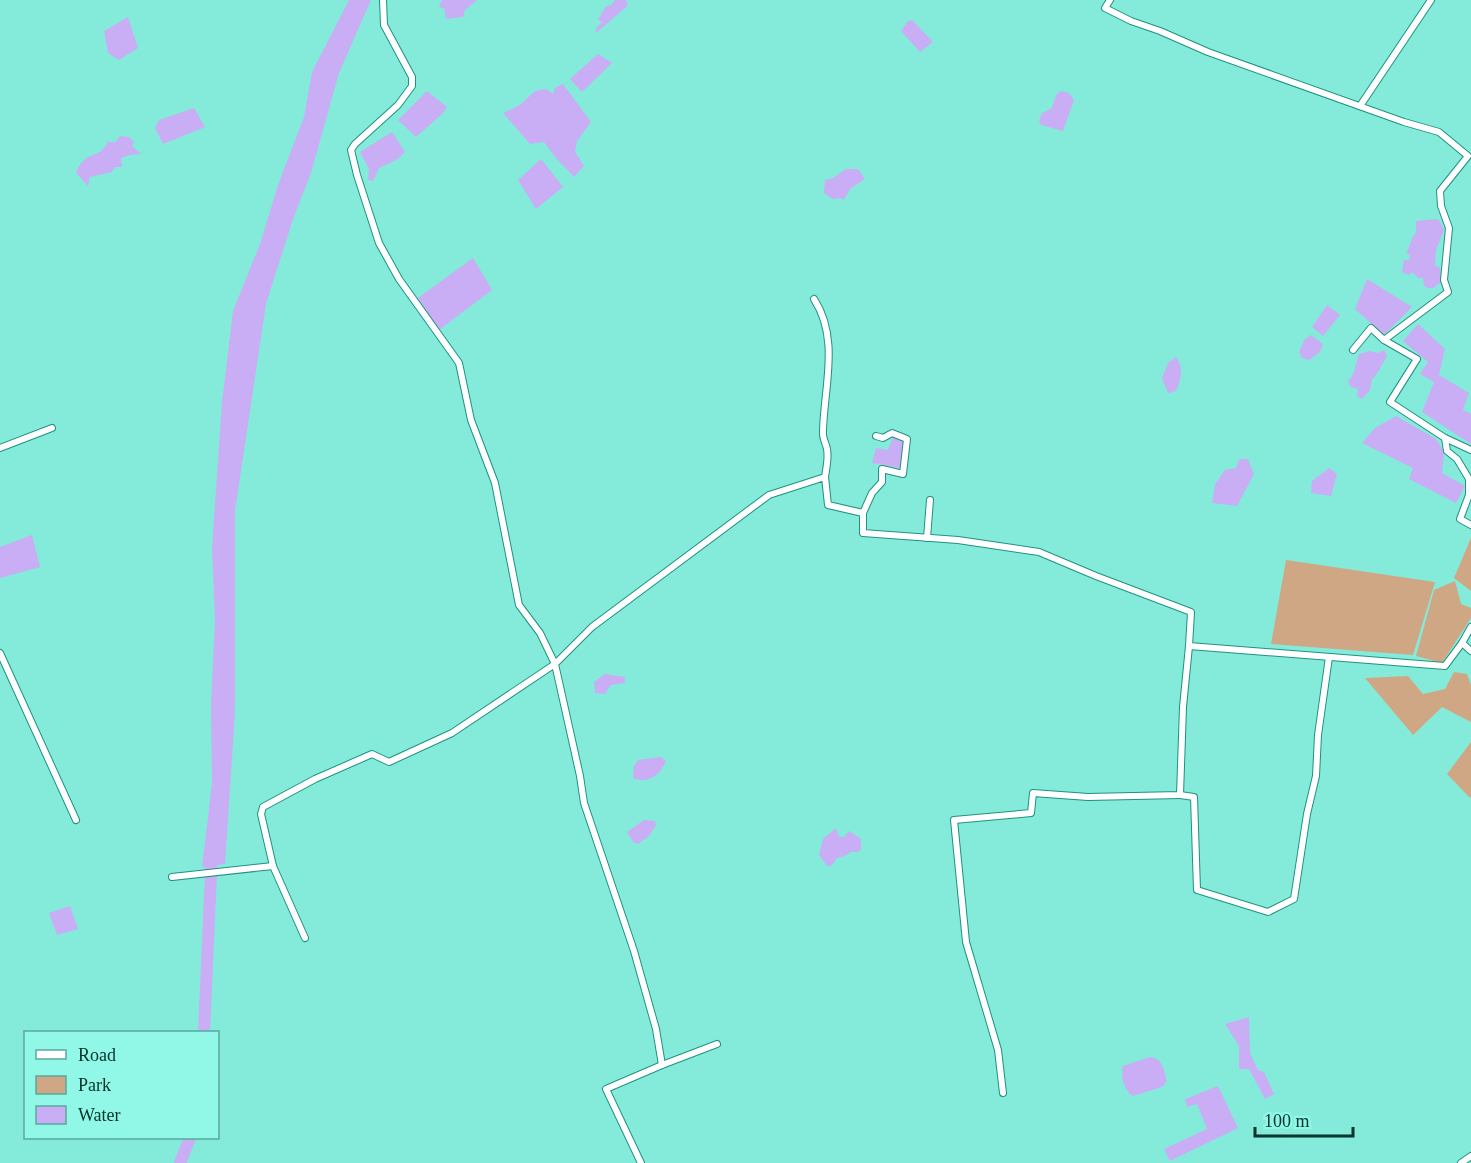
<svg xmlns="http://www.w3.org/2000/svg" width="1471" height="1163" font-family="'Times New Roman',serif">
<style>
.green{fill:#cfa784}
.water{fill:#c9adf5}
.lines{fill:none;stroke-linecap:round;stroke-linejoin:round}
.river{stroke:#c9adf5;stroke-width:12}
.street-casing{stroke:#1e9283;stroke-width:8}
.street{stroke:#fff;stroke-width:6}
</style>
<rect width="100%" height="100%" fill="#84ebda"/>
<g class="green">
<path d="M1471,538v53l-17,-13z"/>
<path d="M1286,560l149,22 -22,73 -142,-11z"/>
<path d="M1455,581l6,23 10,4v10l-29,45 -26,-7 18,-66z"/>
<path d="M1454,672l13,2 4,11v37l-29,-15 -29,28 -48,-57 43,-2 15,18 22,-5z"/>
<path d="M1471,742v55l-1,1 -23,-24z"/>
</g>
<g class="water">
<path d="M349,0h22l-32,73 -28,100 -18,46 -27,85 -31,207v202l-10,151 -23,3 10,-84 -1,-79 4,-83 -3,-73 10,-146 11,-91 27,-67 18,-59 26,-68 8,-45z"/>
<path d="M442,0h35l-12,10 -2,7 -17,2 -2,-11 -5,-1z"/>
<path d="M615,0h11l2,4 -2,3 -30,26v-5l6,-6 -4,-2 7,-13 6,-2z"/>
<path d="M128,17l10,31 -19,12 -11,-7 -4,-22z"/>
<path d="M912,20l21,22 -13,10 -19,-21 6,-9z"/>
<path d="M598,54l14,9 -30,29 -12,-13z"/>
<path d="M563,84l28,38 -14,19 -2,11 9,14 -10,11 -18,-19 -12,-16 -14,2 -27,-31 17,-8 15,-14 11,-2 7,5 2,-6z"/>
<path d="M427,91l20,16 -4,6 -27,24 -18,-17z"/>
<path d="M1061,91l8,2 5,7 -11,31 -22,-6 -2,-4 3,-8 10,-5 4,-13z"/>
<path d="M194,108l11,19 -42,17 -8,-16 4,-8z"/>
<path d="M392,132l13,20 -7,7 -19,9 -6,13 -5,-1 1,-11 -9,-17z"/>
<path d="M120,136l9,1 5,5 -2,4 9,8 -11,1 -9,3 1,9h-7l-3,5 -22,5 -2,9 -12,-13c10,-25 21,-11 32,-31h8z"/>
<path d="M541,159l22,28 -27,22 -18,-29z"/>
<path d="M846,169h12l7,10 -15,10 -6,11 -4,-2 -7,1 -9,-6 1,-13 8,-2z"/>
<path d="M1436,219l3,1 5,10 -8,20 -1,16 5,1 1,15c-7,5 -8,9 -17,4l-1,-8h-5l-6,-6 -3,3 -7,-3 2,-12h5l1,-4 -4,-4c5,-5 4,-14 10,-19v-12z"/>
<path d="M473,258l19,32 -53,40 -21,-32z"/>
<path d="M1367,279l45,28 -28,28 -29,-26z"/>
<path d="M1327,305l13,10 -17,21 -11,-9z"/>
<path d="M1418,324l27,25 -6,26 30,18 -6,17 8,4v30l-49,-32 12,-30 -14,-8 8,-12 -25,-21z"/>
<path d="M1311,335l12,9 -3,8 -11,8 -7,-2 -3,-6 5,-12z"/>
<path d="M1384,350l3,6 -11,19 -4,4 -2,11 -8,9 -5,-3 1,-7 -7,-2 -3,-5c8,-11 7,-16 11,-28l11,-3 8,2z"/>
<path d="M1176,357c8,10 5,23 0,34l-8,2 -6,-15 6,-15z"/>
<path d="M1396,416l40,23 8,13 -2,21 23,13 -9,17 -47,-24 4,-11 -51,-25 13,-15z"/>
<path d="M893,437l12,3 -5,28 -28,-5 4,-15 12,2z"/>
<path d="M1239,459h9l6,15 -17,32 -25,-3 3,-19 10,-14 11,-2z"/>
<path d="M1329,468l8,6 -6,22 -20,-3 1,-12z"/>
<path d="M32,535l8,32 -40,11v-31z"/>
<path d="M605,674l20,3v6l-14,2 -6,9 -10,-1 -1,-11z"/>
<path d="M661,757l5,4c-6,15 -19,23 -33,17l1,-12 4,-6z"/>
<path d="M644,820l11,1 1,4 -7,11 -11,8 -5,-2 -6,-10z"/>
<path d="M836,828l3,9h5l5,-6 12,8v11l-4,2h-7l-3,3 -10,3 -6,8h-4l-8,-11 4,-16z"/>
<path d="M70,906l8,23 -21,6 -8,-22z"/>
<path d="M1249,1017l1,36 8,17 6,2 10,22 -9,5 -16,-30h-10v-23l-14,-22z"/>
<path d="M1150,1057c13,1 14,14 17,24l-5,6 -29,9c-9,-5 -13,-20 -10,-30z"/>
<path d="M1218,1086l20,42 -68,33 -6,-12 43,-20 -10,-25 -10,3 -2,-8z"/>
</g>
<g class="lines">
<g class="river">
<path d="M204,1032l8,-180"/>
<path d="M180,1163l10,-25"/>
</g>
<g class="street-casing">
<g id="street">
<path d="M1110,0l-5,8 26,13 29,10 48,21 196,70 35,10 29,24 -28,35 1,15 8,22 -5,52 4,12 -64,48 33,19 -27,43 55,36 26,12"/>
<path d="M1360,106l71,-106"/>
<path d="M814,299c26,40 10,88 9,132 -1,7 3,12 4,18 2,9 -1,20 -2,28"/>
<path d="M1353,350l18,-22 13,12"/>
<path d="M1445,438l2,13 10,8 12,20v16"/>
<path d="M0,448l52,-20"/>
<path d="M1471,496l-2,-1 -9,24 11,6"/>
<path d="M863,513l9,-20 10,-11v-13l21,5 4,-35 -15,-6 -9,5 -7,-2"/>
<path d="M927,538l3,-38"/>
<path d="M1462,643l9,-16"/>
<path d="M0,653l76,167"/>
<path d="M1180,795l14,2 3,93 71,22 26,-13 13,-85 9,-38 2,-41 11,-78"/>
<path d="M172,877l101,-11"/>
<path d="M305,938l-32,-72 -12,-52 2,-7 52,-28 57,-25 17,8 63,-29 103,-69 -15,-31 -21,-28 -24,-122 -24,-63 -12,-57 -60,-84 -20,-36 -22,-68 -6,-25 4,-6 43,-39 14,-19v-9l-28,-52 -1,-25"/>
<path d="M662,1065l55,-21"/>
<path d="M1003,1093l-5,-43 -32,-108 -12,-122 77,-7 2,-20 55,4 92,-2 3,-88 6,-61"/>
<path d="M641,1163l-35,-74 56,-24 -6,-36 -22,-78 -50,-148 -4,-27 -25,-112 37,-37 177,-132 56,-18 3,28 35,8v20l95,7 81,12 57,24 95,36 -2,34 256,20 17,-23 9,8"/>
<path d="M1461,1163l10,-7"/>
</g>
</g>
<use href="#street" class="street"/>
</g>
<rect x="24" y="1031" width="195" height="108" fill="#91f8e7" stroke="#58a99d" stroke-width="1.5"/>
<rect x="36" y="1050" width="30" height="9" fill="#ffffff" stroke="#58a99d" stroke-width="1.5"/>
<text x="78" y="1061" font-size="18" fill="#03332d">Road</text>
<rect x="36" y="1076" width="30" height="18" fill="#cfa784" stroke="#58a99d" stroke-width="1.5"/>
<text x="78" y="1091" font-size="18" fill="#03332d">Park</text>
<rect x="36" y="1106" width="30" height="18" fill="#c9adf5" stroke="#58a99d" stroke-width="1.5"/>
<text x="78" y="1121" font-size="18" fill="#03332d">Water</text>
<path d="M1255 1127v9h98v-9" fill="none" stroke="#03332d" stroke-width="3"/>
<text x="1264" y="1127" font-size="18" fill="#03332d" stroke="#91f8e7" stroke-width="4.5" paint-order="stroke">100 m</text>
</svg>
